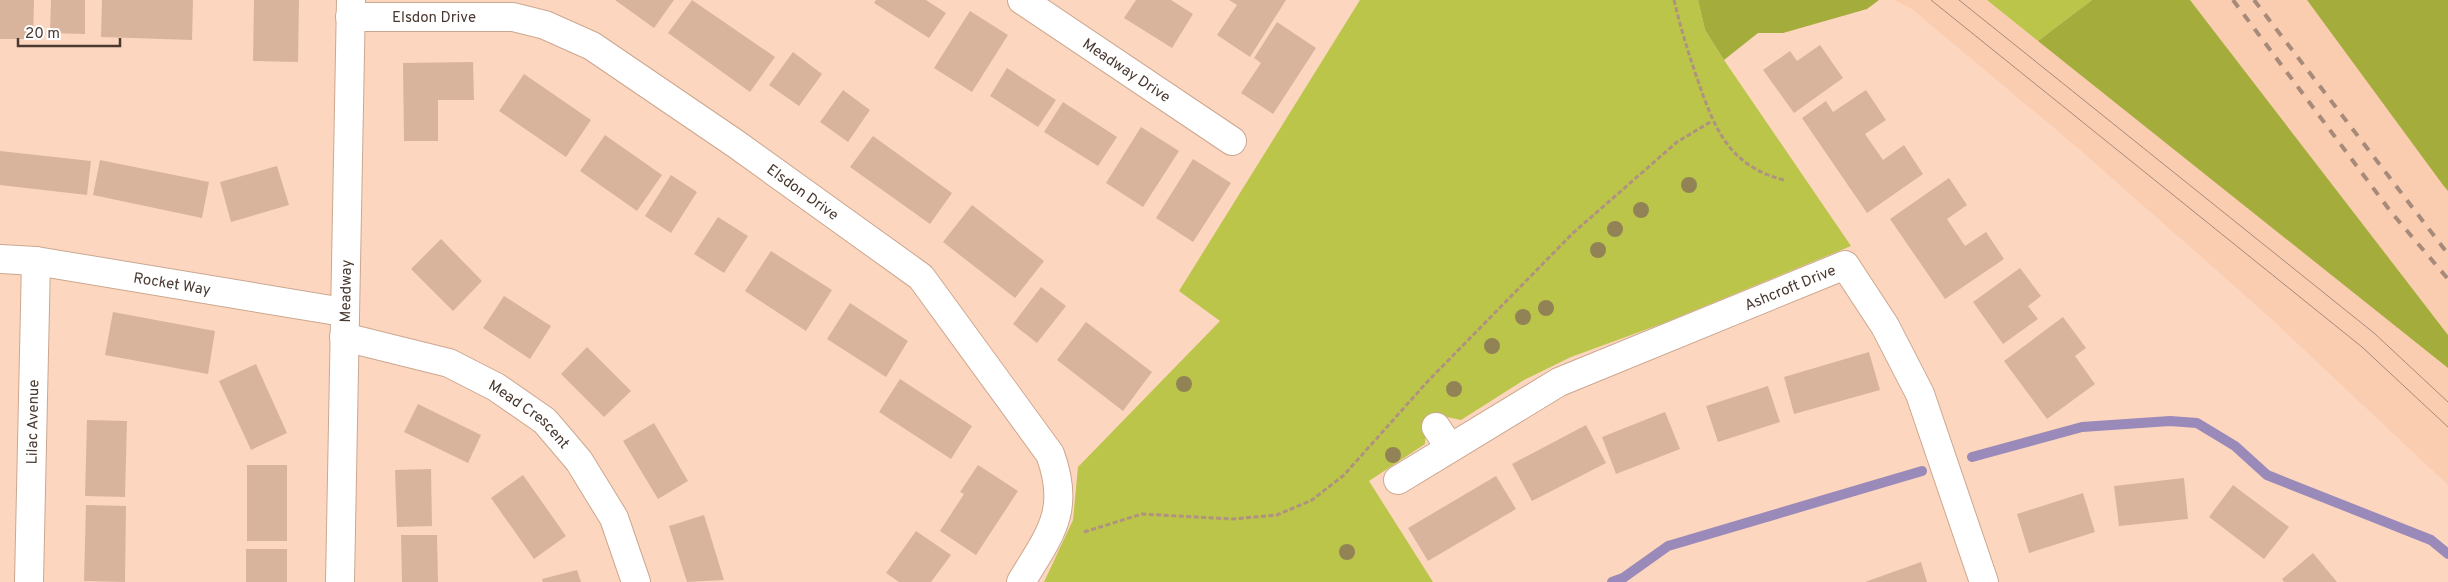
<svg xmlns="http://www.w3.org/2000/svg" width="2448" height="582" font-family="Overpass,sans-serif">
<style>
.built{fill:#faccb0}
.green{fill:#bbc54a}
.forest{fill:#a4ac3c}
.lines{fill:none;stroke-linecap:round;stroke-linejoin:round}
.stream{stroke:#998ab9;stroke-width:10}
.building{fill:#d9b49d}
.minor-casing{stroke:#cca790;stroke-width:30}
.path{stroke:#af9281;stroke-width:3;stroke-dasharray:5 2.5;stroke-linecap:butt}
.minor{stroke:#fff;stroke-width:28}
.tram{stroke:#a68a7a;stroke-width:1}
.rail{stroke:#a68a7a;stroke-width:4;stroke-dasharray:9 9;stroke-linecap:butt}
.tree{fill:#928356}
.labels{text-anchor:middle;stroke-width:5;stroke-linejoin:round;paint-order:stroke}
.street-label{font-size:15px;fill:#493930;stroke:#fff}
</style>
<rect width="100%" height="100%" fill="#fdd6bf"/>
<g class="built">
<path d="M1895,0h92l461,368v117l-183,-172 -187,-165 -166,-139z"/>
<path d="M2190,0h117l141,191v144z"/>
</g>
<g class="green">
<path d="M1360,0h338l7,30 19,30 127,186 -187,77 -93,34 -47,23 -63,40 -19,-4 -16,11 -1,17 -56,37 64,101h-389l29,-62 5,-53 142,-146 -41,-30z"/>
<path d="M1987,0h105l-54,41z"/>
</g>
<g class="forest">
<path d="M1698,0h181l-12,9 -84,24h-25l-34,27 -19,-30z"/>
<path d="M2092,0h98l258,335v33l-410,-327z"/>
<path d="M2307,0h141v191l-5,-6z"/>
</g>
<g class="lines">
<g class="stream">
<path d="M1972,457l110,-30 88,-6 27,2 38,23 32,29 164,65 17,14"/>
<path d="M1612,582l11,-4 45,-32 254,-75"/>
</g>
</g>
<g class="building">
<path d="M0,0h34l-1,39h-33z"/>
<path d="M51,0h34v34l-35,-1z"/>
<path d="M102,0h91l-1,40 -91,-3z"/>
<path d="M254,0h45l-1,62 -45,-1z"/>
<path d="M615,0h59l-20,28z"/>
<path d="M692,0l83,57 -25,35 -82,-59z"/>
<path d="M876,0h50l20,13 -17,25 -55,-35z"/>
<path d="M1136,0h35l22,14 -21,34 -48,-30z"/>
<path d="M1229,0h57l-36,57 -33,-22 20,-30z"/>
<path d="M970,11l38,24 -36,57 -38,-24z"/>
<path d="M1277,22l39,26 -43,66 -32,-21 20,-30 -7,-5z"/>
<path d="M1820,45l23,33 -49,35 -31,-43 27,-19 7,10z"/>
<path d="M793,52l29,22 -23,32 -30,-21z"/>
<path d="M473,62l1,38h-36v41h-34l-1,-78z"/>
<path d="M1007,68l49,32 -18,27 -48,-31z"/>
<path d="M524,74l67,46 -25,37 -67,-46z"/>
<path d="M843,90l27,20 -22,32 -28,-20z"/>
<path d="M1866,90l20,30 -21,14 18,26 21,-15 19,29 -56,39 -65,-95 24,-17 7,11z"/>
<path d="M1063,102l54,35 -19,29 -54,-34z"/>
<path d="M1141,127l38,24 -36,56 -37,-24z"/>
<path d="M605,135l57,40 -25,36 -57,-40z"/>
<path d="M873,136l79,57 -22,31 -80,-57z"/>
<path d="M0,151l91,10 -4,34 -87,-10z"/>
<path d="M1193,159l38,24 -38,59 -37,-24z"/>
<path d="M100,160l109,22 -7,36 -109,-23z"/>
<path d="M277,166l12,39 -58,17 -11,-40z"/>
<path d="M671,175l26,17 -26,41 -26,-17z"/>
<path d="M1949,178l18,27 -20,14 18,27 21,-14 18,27 -59,40 -55,-80z"/>
<path d="M972,205l72,56 -29,37 -72,-56z"/>
<path d="M718,217l30,19 -24,37 -30,-19z"/>
<path d="M441,239l41,42 -29,30 -42,-42z"/>
<path d="M771,251l61,39 -26,41 -61,-40z"/>
<path d="M2020,268l21,28 -13,10 10,13 -35,25 -30,-42z"/>
<path d="M1041,287l25,19 -29,37 -24,-19z"/>
<path d="M504,296l47,30 -21,33 -47,-31z"/>
<path d="M850,303l58,38 -22,36 -59,-38z"/>
<path d="M113,312l102,19 -7,43 -103,-19z"/>
<path d="M2063,317l23,31 -11,8 20,28 -48,35 -43,-58z"/>
<path d="M1086,322l66,50 -29,39 -66,-51z"/>
<path d="M587,347l44,44 -27,26 -43,-43z"/>
<path d="M1869,352l11,38 -86,24 -10,-37z"/>
<path d="M256,364l31,69 -36,17 -32,-69z"/>
<path d="M900,379l72,47 -21,33 -72,-47z"/>
<path d="M1768,386l12,36 -62,20 -12,-36z"/>
<path d="M418,404l63,31 -13,28 -64,-31z"/>
<path d="M1665,412l15,37 -64,25 -14,-37z"/>
<path d="M87,420l40,1 -2,76 -40,-1z"/>
<path d="M654,423l34,58 -30,18 -35,-58z"/>
<path d="M1586,425l20,38 -74,38 -20,-37z"/>
<rect x="247" y="465" width="40" height="76"/>
<path d="M978,465l40,26 -42,64 -36,-24 24,-37 -4,-2z"/>
<path d="M431,469l1,57 -35,1 -2,-57z"/>
<path d="M523,475l43,61 -32,23 -43,-61z"/>
<path d="M1496,476l20,33 -88,52 -20,-33z"/>
<path d="M2184,478l4,41 -69,7 -5,-40z"/>
<path d="M2233,485l56,42 -25,32 -55,-42z"/>
<path d="M2083,493l12,39 -66,21 -12,-39z"/>
<path d="M86,505l40,1 -1,76 -41,-1z"/>
<path d="M704,515l20,65 -37,2 -18,-56z"/>
<path d="M916,531l35,24 -20,27h-32l-13,-9z"/>
<path d="M401,535h36l1,47h-36z"/>
<rect x="246" y="549" width="41" height="33"/>
<path d="M2313,553l24,29h-53l-2,-3z"/>
<path d="M1921,562l6,20h-62z"/>
<path d="M577,570l4,12h-38l-1,-3z"/>
</g>
<g class="lines">
<g class="minor-casing">
<g id="minor">
<path id="s1" d="M1022,0l210,141"/>
<path id="s2" d="M350,17h163l32,8 47,21 144,98 185,133 129,177c21,57 0,80 -29,128"/>
<path id="s3" d="M0,259l36,2 307,51"/>
<path id="s4" d="M344,337l105,26 47,24 49,34 34,40 35,57 22,64"/>
<path d="M1436,427l14,21"/>
<path id="s5" d="M1398,480l161,-98 286,-117 40,61 35,68 64,188"/>
<path id="s6" d="M29,582l7,-321"/>
<path id="s7" d="M340,582l11,-582"/>
</g>
</g>
<g class="path">
<path d="M1674,0c6,26 14,52 23,78 17,49 31,88 87,102"/>
<path d="M1084,532l58,-18 90,5 45,-4 35,-15 32,-25 84,-94 145,-148 104,-91 35,-21"/>
</g>
<use href="#minor" class="minor"/>
<g class="tram">
<path d="M1931,0l431,347 86,80"/>
<path d="M1959,0l415,333 74,69"/>
</g>
<g class="rail">
<path d="M2233,0l158,212 57,67"/>
<path d="M2254,0l194,254"/>
</g>
</g>
<g class="tree">
<circle cx="1689" cy="185" r="8"/>
<circle cx="1641" cy="210" r="8"/>
<circle cx="1615" cy="229" r="8"/>
<circle cx="1598" cy="250" r="8"/>
<circle cx="1546" cy="308" r="8"/>
<circle cx="1523" cy="317" r="8"/>
<circle cx="1492" cy="346" r="8"/>
<circle cx="1184" cy="384" r="8"/>
<circle cx="1454" cy="389" r="8"/>
<circle cx="1393" cy="455" r="8"/>
<circle cx="1347" cy="552" r="8"/>
</g>
<g class="labels">
<g class="street-label">
<text dy="5" stroke="none"><textPath href="#s2" startOffset="84">Elsdon Drive</textPath></text>
<text dy="5" stroke="none"><textPath href="#s1" startOffset="126">Meadway Drive</textPath></text>
<text dy="5" stroke="none"><textPath href="#s2" startOffset="504">Elsdon Drive</textPath></text>
<text dy="5" stroke="none"><textPath href="#s3" startOffset="174">Rocket Way</textPath></text>
<text dy="5" stroke="none"><textPath href="#s5" startOffset="438">Ashcroft Drive</textPath></text>
<text dy="5" stroke="none"><textPath href="#s7" startOffset="291">Meadway</textPath></text>
<text dy="5" stroke="none"><textPath href="#s4" startOffset="204">Mead Crescent</textPath></text>
<text dy="5" stroke="none"><textPath href="#s6" startOffset="160">Lilac Avenue</textPath></text>
</g>
</g>
<path d="M18 38v8h102v-8" fill="none" stroke="#493930" stroke-width="2.5"/>
<text x="25" y="38" font-size="15" fill="#493930" stroke="#ffffff" stroke-width="4" paint-order="stroke">20 m</text>
</svg>
